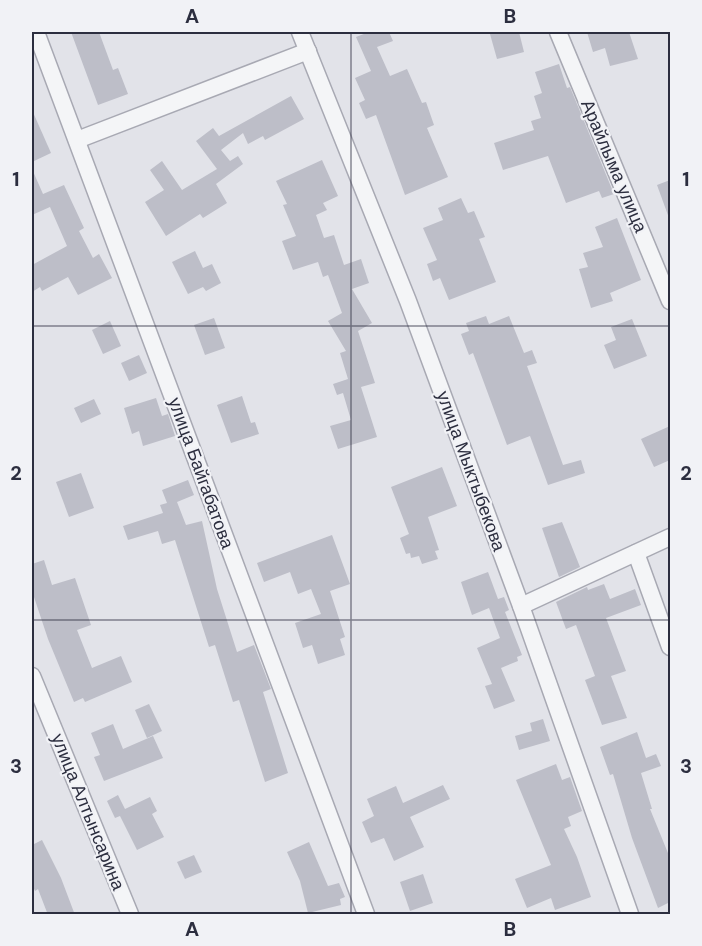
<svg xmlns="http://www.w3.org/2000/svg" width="702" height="946" font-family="'DM Sans',sans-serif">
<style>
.building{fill:#bdbec8}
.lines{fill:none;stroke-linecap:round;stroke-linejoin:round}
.street-casing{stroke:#a8a9b3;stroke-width:19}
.street{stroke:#f4f5f7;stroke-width:16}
.grid{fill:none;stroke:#2c2e3f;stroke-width:1.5;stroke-opacity:0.55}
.labels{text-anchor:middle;stroke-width:4.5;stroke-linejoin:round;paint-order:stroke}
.street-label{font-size:18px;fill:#2c2e3f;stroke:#f1f2f6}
.neatline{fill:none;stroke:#2c2e3f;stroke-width:2}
.grid-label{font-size:20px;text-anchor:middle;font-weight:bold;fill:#2c2e3f}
</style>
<rect width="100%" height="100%" fill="#e2e3e9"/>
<g class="building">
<path d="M71,32h28l14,38 5,-2 10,26 -30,11z"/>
<path d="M369,32h20l4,9 -16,6 13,29 17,-7 15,34 4,-1 8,23 -7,3 21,49 -43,18 -29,-80 -10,4 -7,-16 6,-3 -10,-22 16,-7 -15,-34z"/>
<path d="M501,32h18l5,20 -27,7 -7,-25z"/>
<path d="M587,32h42l9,27 -28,7 -5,-18 -12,4z"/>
<path d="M559,64l8,24 3,-1 44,107 -12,4 -3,-7 -33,12 -18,-47 -45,14 -9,-27 40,-13 -3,-9 10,-3 -7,-22 8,-3 -7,-21z"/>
<path d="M291,96l13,23 -39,21 -2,-4 -15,8 -5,-11 -22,17 9,11 8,-5 5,8 -27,20 11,19 -24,15 -3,-4 -34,22 -21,-34 19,-12 -14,-20 12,-9 20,29 35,-21 -21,-28 17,-13 6,8z"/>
<path d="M32,110l19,43 -19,9z"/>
<path d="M322,160l16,36 -15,7 4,7 -11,5 8,23 10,-3 10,30 17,-6 8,24 -17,6 20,34 -14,8 17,52 -14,4 16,50 -39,12 -8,-23 21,-6 -8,-27 -6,2 -4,-11 15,-5 -8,-26 6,-2 -18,-30 14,-8 -14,-38 -5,2 -5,-15 -25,8 -11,-29 14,-5 -13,-31 4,-1 -11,-23z"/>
<path d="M32,169l11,25 21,-9 20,43 -5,3 14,27 6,-4 13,24 -34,17 -10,-18 -26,14 -2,-4 -8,5v-27l35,-19 -17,-39 -18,8z"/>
<path d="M670,180v38h-1l-12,-33z"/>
<path d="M461,198l7,15 6,-2 11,26 -6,2 17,43 -47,18 -9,-22 -7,3 -6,-17 10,-4 -14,-32 20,-8 -5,-12z"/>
<path d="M617,218l24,62 -31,13 3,8 -22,7 -12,-39 9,-2 -5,-14 20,-6 -8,-20z"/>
<path d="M195,251l8,17 9,-4 9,19 -15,8 -3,-4 -15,7 -16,-32z"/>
<path d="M486,316l3,8 20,-8 15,37 8,-3 5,13 -10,3 36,99 18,-5 4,13 -37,12 -18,-49 -23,9 -34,-92 -4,2 -8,-21 8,-3 -3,-8z"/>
<path d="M214,318l11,30 -20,7 -11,-30z"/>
<path d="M632,319l15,37 -33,13 -10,-24 12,-5 -5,-13z"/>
<path d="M110,321l11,25 -18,8 -11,-24z"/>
<path d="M139,355l8,18 -18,8 -8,-18z"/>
<path d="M242,396l9,27 4,-1 4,12 -28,9 -14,-38z"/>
<path d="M156,398l6,18 6,-2 7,22 -32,10 -4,-15 -7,3 -8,-26z"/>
<path d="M94,399l7,15 -20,9 -7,-15z"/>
<path d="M670,426v34l-16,7 -13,-28z"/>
<path d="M442,467l15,39 -29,11 11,33 -4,1 3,8 -16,5 -3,-8 -8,2 -1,-5 -4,1 -6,-16 9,-4 -18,-47z"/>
<path d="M81,473l13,35 -25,9 -13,-35z"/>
<path d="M188,480l6,15 -17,7 9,23 16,-4 15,68 20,63 17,-7 17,44 -8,3 25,81 -23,9 -26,-82 -6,2 -18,-57 -6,2 -34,-107 -13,4 -4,-13 -30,9 -5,-14 40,-13 -3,-8 7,-2 -5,-13z"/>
<path d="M562,522l18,45 -21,10 -17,-49z"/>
<path d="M332,535l18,49 -20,7 15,46 -5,2 5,16 -27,9 -6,-19 -9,3 -8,-25 26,-9 -10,-25 -13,5 -8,-22 -26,10 -7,-19z"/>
<path d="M44,560l8,25 23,-7 16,47 -14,5 15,38 29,-12 11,26 -47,20 -2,-4 -9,4 -26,-63 -14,-42h-2v-33z"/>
<path d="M488,572l10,27 6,-2 5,13 -4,2 17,43 -5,2 1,4 -17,7 14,33 -21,8 -9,-23 7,-2 -15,-36 23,-10 -11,-30 -17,7 -11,-33z"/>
<path d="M604,584l6,15 25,-10 6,16 -35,13 20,53 -15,5 16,42 -25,7 -17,-45 10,-4 -19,-51 -10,4 -10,-27 31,-15 1,3z"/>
<path d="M149,704l13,27 -15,7 -12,-28z"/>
<path d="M543,719l7,22 -31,9 -4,-14 17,-5 -2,-8z"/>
<path d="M113,724l10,25 30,-13 10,22 -59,23 -10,-24 6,-2 -9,-22z"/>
<path d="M637,732l9,26 10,-4 5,12 -20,7 11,36h-2l20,49v44l-12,6 -26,-70 -19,-64 -3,1 -10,-28z"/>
<path d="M556,764l6,16 8,-3 12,34 -14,6 3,9 -7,3 13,28 14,40 -36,13 -4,-12 -24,10 -12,-29 36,-14 -35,-85z"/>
<path d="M443,785l7,14 -40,18 14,30 -30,14 -10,-23 -13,5 -9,-21 12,-6 -7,-17 29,-13 7,17z"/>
<path d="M118,795l7,14 25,-12 7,14 -5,3 12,23 -27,13 -17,-34 -5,2 -8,-17z"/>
<path d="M42,840l19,38 14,37h-27l-10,-26 -3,2 -3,-7v-39z"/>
<path d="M309,842l19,44 11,-3 6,14 -5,2 1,6 -33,8 -8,-32 -13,-29z"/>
<path d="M194,855l8,17 -17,7 -8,-17z"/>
<path d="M423,874l10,29 -23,8 -10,-29z"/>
</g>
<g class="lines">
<g class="street-casing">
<g id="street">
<path d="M36,32l330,882"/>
<path d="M300,32l108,269 113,305 109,308"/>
<path d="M558,32l112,269"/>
<path d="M77,140l231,-89"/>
<path d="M636,553l34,94"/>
<path d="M521,606l149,-69"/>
<path d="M32,676l98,238"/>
</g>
</g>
<use href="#street" class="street"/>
</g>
<path class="grid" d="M351,32v882M32,326h638M32,620h638"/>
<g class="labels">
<g class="street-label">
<text transform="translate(614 166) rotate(67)" y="6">Арайлыма улица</text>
<text transform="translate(471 471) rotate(70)" y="6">улица Мыктыбекова</text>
<text transform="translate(201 473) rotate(70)" y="6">улица Байгабатова</text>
<text transform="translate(88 812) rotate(68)" y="6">улица Алтынсарина</text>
</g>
</g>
<rect width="702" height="946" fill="none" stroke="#f1f2f6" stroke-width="66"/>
<rect x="33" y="33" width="636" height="880" class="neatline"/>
<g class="grid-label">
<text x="192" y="23">A</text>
<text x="510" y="23">B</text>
<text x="16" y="186">1</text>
<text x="686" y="186">1</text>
<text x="16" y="480">2</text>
<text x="686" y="480">2</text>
<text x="16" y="773">3</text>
<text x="686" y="773">3</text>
<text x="192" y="936">A</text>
<text x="510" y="936">B</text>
</g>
</svg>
